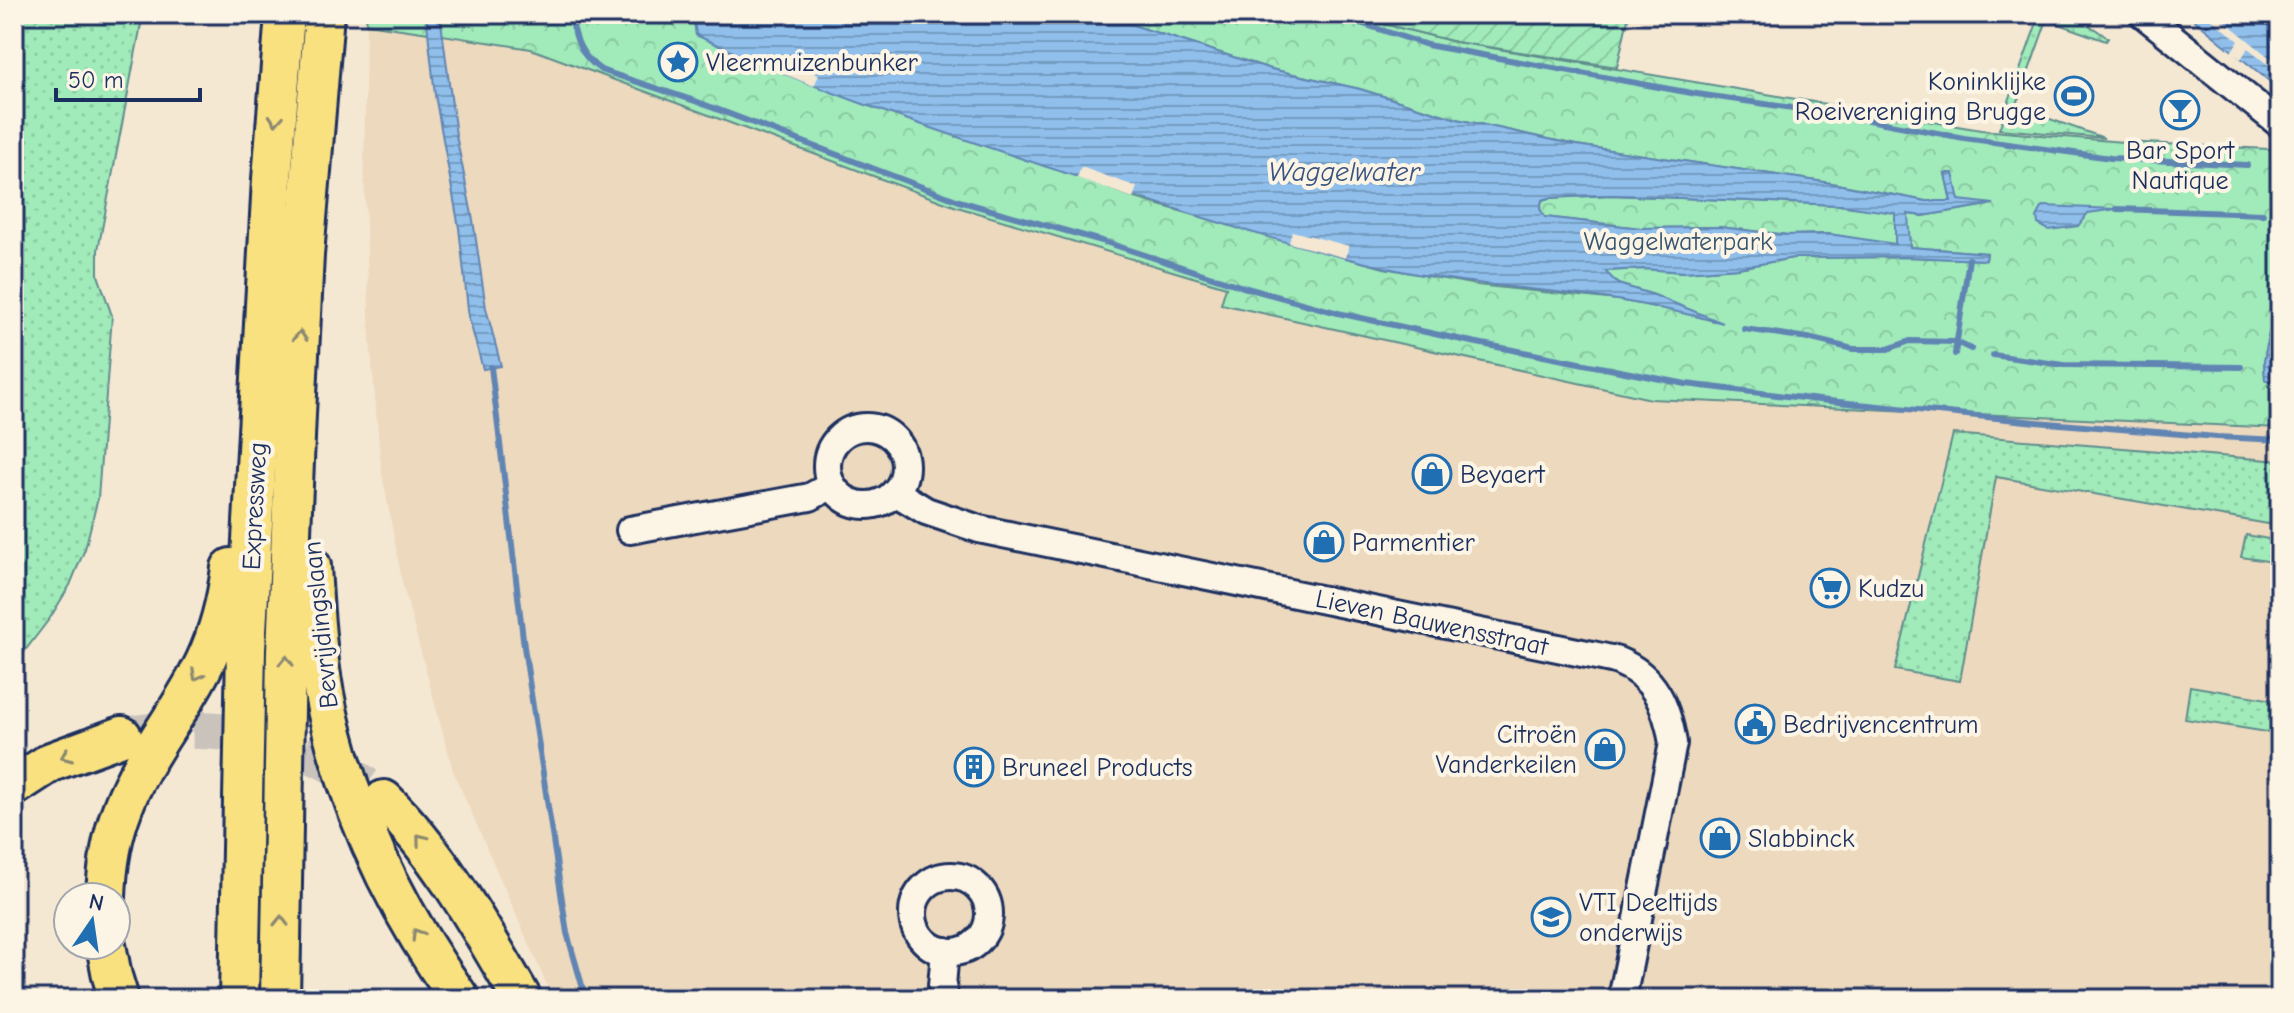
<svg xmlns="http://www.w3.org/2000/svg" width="2294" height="1013" font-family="'Comic Neue',sans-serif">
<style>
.built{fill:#edd9be}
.grass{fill:url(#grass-dots);stroke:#5e8d8c;stroke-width:2}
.forest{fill:url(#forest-crowns);stroke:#5e8d8c;stroke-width:2}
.garden{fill:url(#garden-furrows);stroke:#5e8d8c;stroke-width:2}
.water{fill:url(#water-rules);stroke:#6185b3;stroke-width:2;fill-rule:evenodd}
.pier{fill:#f5e8d3}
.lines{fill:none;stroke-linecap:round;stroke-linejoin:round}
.stream{stroke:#6185b3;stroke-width:6}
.highway-tunnel{stroke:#c9c3bc;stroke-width:38;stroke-dasharray:38 19;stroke-linecap:butt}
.minor-casing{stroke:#1b2f5e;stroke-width:32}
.highway-casing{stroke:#1b2f5e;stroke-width:44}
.minor{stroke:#fcf5e5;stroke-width:26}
.highway{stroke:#fae180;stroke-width:38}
.oneway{stroke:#8a886f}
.labels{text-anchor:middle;stroke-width:8;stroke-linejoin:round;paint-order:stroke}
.poi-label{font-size:26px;fill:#1b2f5e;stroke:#fcf5e5;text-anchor:start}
.park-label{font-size:26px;fill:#365570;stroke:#fcf5e5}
.street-label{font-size:26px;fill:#1b2f5e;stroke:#fcf5e5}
.water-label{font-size:28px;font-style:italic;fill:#385381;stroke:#fcf5e5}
</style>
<defs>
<pattern id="grass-dots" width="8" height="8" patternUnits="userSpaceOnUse" patternTransform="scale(2)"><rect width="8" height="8" fill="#a1ebba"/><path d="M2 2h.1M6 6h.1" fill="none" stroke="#8acaa2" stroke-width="1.8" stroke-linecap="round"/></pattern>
<pattern id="forest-crowns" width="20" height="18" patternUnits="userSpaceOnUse" patternTransform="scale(2)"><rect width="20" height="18" fill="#a1ebba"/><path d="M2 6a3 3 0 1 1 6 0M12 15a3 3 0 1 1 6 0" fill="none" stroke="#8acaa2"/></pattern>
<pattern id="garden-furrows" width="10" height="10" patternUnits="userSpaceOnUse" patternTransform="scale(2)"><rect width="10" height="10" fill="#a1ebba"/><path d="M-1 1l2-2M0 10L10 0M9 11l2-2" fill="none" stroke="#8acaa2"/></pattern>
<pattern id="water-rules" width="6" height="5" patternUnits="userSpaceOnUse" patternTransform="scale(2)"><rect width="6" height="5" fill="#90bfeb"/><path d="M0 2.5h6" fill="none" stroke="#759cc2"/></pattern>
</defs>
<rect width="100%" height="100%" fill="#f5e8d3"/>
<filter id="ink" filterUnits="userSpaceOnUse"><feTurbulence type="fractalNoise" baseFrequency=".0125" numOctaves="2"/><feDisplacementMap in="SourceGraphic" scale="16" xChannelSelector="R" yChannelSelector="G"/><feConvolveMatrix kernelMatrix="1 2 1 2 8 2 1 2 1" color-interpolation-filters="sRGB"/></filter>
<g filter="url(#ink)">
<path class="built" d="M366,24l165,25 423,157 272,81 -4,17 429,95 629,29v571h-1727l-100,-228 -50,-185 -22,-118 -11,-127 -6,-169z"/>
<g class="grass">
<path d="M14,14h129l-45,236v25l14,41 -14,182 -13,51 -15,36 -20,33 -36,47z"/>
<path d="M2040,14h33l35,24 -2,3 -59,-21 -31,87 88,31 -105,-9z"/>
<path d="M1953,434l327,27v65l-284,-49 -36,204 -65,-11z"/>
<path d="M2246,535l34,6v22l-39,-6z"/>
<path d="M2190,686l90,15v33l-95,-15z"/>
</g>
<g class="forest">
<path d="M367,14h59l3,19 -63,-9z"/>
<path d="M440,14h253l3,21 439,163 150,43 99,27 93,17 140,15 58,10 39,11 -60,-26 -36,-11 -15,-13 41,-2 39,3 55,-4 55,-10 113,-1 80,3 1,-7 -77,-6 -3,-33 16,2 66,-11 -30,-4 -14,-27 6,27h-25l-95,-18 -255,-38 -119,-26 -97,-30 -89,-20 -173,-55h262l16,8 80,20 525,88 142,12 146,7 11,8v113l-16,92 1,17 15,3v46l-629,-29 -430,-95 5,-17 -272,-81 -423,-157 -89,-14z"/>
<path d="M1611,195l228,10 56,7v33l-66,-11 -41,1 -69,-8 -78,1 -96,-11 -5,-8 2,-9 7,-2z"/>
</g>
<path class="garden" d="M1360,14h269l-12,53 -161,-25 -80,-20z"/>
<g class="water">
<path d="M426,14h14l16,121 17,85 13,88 15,58 -18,3 -14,-51 -10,-90 -24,-133z"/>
<path d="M693,14h405l173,55 89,20 97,30 119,26 255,38 95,18h25l-6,-28h8l6,27 35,4 -71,12 -15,-2 2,33 77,6 -1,7 -80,-3 -113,1 -55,10 -55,4 -39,-3 -39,2 13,13 36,11 69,28c-35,-9 -70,-17 -106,-23 -78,-12 -157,-15 -234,-33 -118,-27 -233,-66 -348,-104 -114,-38 -230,-76 -339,-128zM1611,195l228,10 56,8v31l-66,-10 -41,1 -69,-8 -78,1 -96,-11 -5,-8 2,-9 7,-2z"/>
<path d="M2187,14h93v76z"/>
<path d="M2043,206l74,3 -29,4 -10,13 -29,4 -11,-6 -1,-7z"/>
<path d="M2280,270v112l-15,-2 -1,-18z"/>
</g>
<g class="pier">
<path d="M2205,14h11l64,52v6l-1,1 -31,-25 -7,11 -10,-7 8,-11z"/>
<path d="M764,53l55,22 -5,11 -55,-22z"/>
<path d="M1081,167l56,20 -4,11 -56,-20z"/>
<path d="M1292,231l57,15 -3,12 -57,-15z"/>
</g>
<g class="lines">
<g class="stream">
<path d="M570,14c6,25 9,41 31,56l94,31 264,100 143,40 141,46 95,26 129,28 219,43 133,16 217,22 181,15 63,3"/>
<path d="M1333,14l94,31 270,49 150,22 117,22 147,20 136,7"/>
<path d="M2117,209l146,5"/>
<path d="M1744,329l64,9 45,11h35l22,-8 46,1 15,7"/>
<path d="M1955,354l14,-95"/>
<path d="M1993,355l71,10 177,2"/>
<path d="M491,367l33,280 43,286 19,66"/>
</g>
<path class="highway-tunnel" d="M136,734c79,-13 164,3 230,52"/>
<g class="minor-casing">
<g id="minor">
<path d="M2143,14l137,110"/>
<circle cx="866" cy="466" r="39"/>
<path d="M895,492l31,19 53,18 608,125c10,2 21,4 31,7 37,15 49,46 55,82l-51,256"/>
<path d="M630,530l180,-33 22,-12"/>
<circle cx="951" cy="914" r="38"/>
<path d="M945,999l-3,-13 3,-35"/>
</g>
</g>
<g class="highway-casing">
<g id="highway">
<path d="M311,566c3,55 7,111 21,164 25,98 69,187 128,269"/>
<path d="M14,786l37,-24 71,-26"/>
<path d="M384,800c59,58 97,129 138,199"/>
<path d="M106,897c1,-30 6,-62 17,-90 20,-52 58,-95 82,-145 14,-30 22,-62 26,-94"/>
<path d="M106,945l6,31 7,23"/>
<path d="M239,999l7,-350 26,-470 13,-165"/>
<path d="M280,999l6,-348 10,-237 8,-159 20,-241"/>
</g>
</g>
<use href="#minor" class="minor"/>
<use href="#highway" class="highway"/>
</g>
<defs><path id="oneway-chevron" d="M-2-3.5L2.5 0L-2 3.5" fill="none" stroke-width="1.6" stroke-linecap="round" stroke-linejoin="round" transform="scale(2)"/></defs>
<g class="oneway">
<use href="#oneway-chevron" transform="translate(276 120) rotate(94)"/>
<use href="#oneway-chevron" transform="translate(300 336) rotate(-87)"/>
<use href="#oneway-chevron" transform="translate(286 661) rotate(-89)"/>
<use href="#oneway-chevron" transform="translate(197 675) rotate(119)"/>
<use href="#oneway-chevron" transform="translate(66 756) rotate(157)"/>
<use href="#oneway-chevron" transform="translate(421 839) rotate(-129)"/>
<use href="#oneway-chevron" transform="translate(281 921) rotate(-89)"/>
<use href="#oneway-chevron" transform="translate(417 934) rotate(-122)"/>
</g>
</g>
<defs>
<g id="sight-ring" transform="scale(2)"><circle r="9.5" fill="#fcf5e5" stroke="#1f6fb2" stroke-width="1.5"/><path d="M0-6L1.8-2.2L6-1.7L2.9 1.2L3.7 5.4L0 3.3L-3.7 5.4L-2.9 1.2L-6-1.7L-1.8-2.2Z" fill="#1f6fb2"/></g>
<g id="stadium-ring" transform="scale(2)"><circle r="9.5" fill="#fcf5e5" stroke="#1f6fb2" stroke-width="1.5"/><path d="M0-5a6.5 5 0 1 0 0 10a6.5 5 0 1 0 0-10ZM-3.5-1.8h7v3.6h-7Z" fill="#1f6fb2"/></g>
<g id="bar-ring" transform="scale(2)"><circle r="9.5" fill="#fcf5e5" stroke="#1f6fb2" stroke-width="1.5"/><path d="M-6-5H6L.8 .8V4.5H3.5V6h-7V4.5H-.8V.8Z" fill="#1f6fb2"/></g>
<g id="shop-ring" transform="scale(2)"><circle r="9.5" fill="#fcf5e5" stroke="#1f6fb2" stroke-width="1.5"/><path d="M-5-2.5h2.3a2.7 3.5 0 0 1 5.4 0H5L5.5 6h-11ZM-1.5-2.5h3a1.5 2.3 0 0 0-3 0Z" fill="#1f6fb2"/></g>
<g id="supermarket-ring" transform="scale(2)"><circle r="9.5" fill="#fcf5e5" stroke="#1f6fb2" stroke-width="1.5"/><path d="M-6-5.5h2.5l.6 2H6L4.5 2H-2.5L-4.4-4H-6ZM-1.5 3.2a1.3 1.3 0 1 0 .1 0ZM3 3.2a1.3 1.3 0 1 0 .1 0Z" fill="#1f6fb2"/></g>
<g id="civic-ring" transform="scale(2)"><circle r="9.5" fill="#fcf5e5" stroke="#1f6fb2" stroke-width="1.5"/><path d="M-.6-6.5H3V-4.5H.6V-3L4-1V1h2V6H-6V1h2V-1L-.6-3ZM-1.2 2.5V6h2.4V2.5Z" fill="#1f6fb2"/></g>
<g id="building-ring" transform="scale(2)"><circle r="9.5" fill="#fcf5e5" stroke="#1f6fb2" stroke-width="1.5"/><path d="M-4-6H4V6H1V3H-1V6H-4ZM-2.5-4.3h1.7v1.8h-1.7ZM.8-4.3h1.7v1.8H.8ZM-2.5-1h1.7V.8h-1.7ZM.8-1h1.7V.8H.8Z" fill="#1f6fb2"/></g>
<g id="school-ring" transform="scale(2)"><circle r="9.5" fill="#fcf5e5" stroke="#1f6fb2" stroke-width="1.5"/><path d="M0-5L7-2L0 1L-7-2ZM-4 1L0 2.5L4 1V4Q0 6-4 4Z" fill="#1f6fb2"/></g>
</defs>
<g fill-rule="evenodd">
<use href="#sight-ring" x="678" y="62"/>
<use href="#stadium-ring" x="2074" y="96"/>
<use href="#bar-ring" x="2180" y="110"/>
<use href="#shop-ring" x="1432" y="474"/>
<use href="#shop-ring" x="1324" y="542"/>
<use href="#supermarket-ring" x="1830" y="588"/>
<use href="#civic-ring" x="1755" y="724"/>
<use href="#shop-ring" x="1605" y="749"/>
<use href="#building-ring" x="974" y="767"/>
<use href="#shop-ring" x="1720" y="838"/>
<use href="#school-ring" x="1551" y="917"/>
</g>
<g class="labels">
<g class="poi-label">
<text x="706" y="71">Vleermuizenbunker</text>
<text x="2046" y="90" text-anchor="end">Koninklijke<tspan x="2046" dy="30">Roeivereniging Brugge</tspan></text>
<text x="2180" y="159" text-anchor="middle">Bar Sport<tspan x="2180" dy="30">Nautique</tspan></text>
<text x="1460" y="483">Beyaert</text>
<text x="1352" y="551">Parmentier</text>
<text x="1858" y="597">Kudzu</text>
<text x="1783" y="733">Bedrijvencentrum</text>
<text x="1577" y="743" text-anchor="end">Citroën<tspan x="1577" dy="30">Vanderkeilen</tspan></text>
<text x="1002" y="776">Bruneel Products</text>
<text x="1748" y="847">Slabbinck</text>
<text x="1579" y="911">VTI Deeltijds<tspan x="1579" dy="30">onderwijs</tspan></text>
</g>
<g class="park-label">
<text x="1678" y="250">Waggelwaterpark</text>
</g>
<g class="street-label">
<text transform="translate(254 506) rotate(-87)" y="9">Expressweg</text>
<text transform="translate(1432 622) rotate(12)" y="9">Lieven Bauwensstraat</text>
<text transform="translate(320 625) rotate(-96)" y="9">Bevrijdingslaan</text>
</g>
<g class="water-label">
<text x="1344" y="181">Waggelwater</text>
</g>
</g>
<rect width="2294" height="1013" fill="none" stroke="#fcf5e5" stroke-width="48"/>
<rect x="24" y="24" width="2246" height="965" fill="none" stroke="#1b2f5e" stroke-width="3" filter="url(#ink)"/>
<g transform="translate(92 921) rotate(13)"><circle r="38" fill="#fcf5e5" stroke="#a2a6af" stroke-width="2"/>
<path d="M0-6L14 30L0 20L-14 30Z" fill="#1f6fb2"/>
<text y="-12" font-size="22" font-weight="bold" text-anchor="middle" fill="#1b2f5e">N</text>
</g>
<path d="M56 88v12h144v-12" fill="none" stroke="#1b2f5e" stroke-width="4"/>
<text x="68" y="88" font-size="24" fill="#1b2f5e" stroke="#fcf5e5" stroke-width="6" paint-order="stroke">50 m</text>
</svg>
